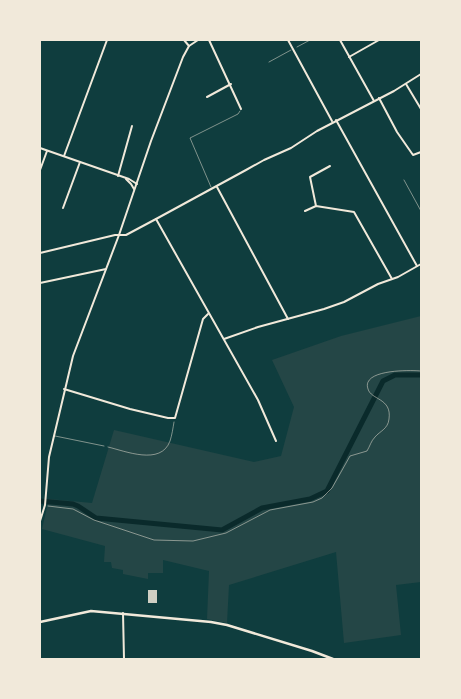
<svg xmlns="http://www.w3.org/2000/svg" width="461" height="699" font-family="Ubuntu,sans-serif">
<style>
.green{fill:#244646}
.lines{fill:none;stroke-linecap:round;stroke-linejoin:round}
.river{stroke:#0a2a2b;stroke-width:5}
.building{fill:#cfcfc3}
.path{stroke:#f1e9da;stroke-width:0.5}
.service{stroke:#f1e9da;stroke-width:0.5}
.minor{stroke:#f1e9da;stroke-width:2}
.tertiary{stroke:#f1e9da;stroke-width:2}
.secondary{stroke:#f1e9da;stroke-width:2.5}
</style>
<rect width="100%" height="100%" fill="#0f3d3e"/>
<path class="green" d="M421,316v266l-25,3 5,50 -57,8 -8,-91 -107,33 -2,38 -20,-4 2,-48 -46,-11v13h-15v6l-25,-5v-4l-11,-2 -1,-6h-7l1,-16 -63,-17 7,-30 43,4 22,-73 140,32 27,-6 13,-49 -22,-47 69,-24z"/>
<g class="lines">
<path class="river" d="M40,501l33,3 5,2 18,12 126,12 40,-22 48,-9 17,-8 56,-110 12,-6h26"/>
</g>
<rect class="building" x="148" y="590" width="9" height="13"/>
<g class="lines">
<g class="path">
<path d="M297,47l13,-7"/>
<path d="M108,447c17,4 53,19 62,-6 2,-6 3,-13 4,-19"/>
<path d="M48,506l25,3 21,11 60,20 39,1 33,-8 44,-23 43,-8 9,-4 10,-10 18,-32 17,-5c3,-5 4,-10 8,-14 5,-6 13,-8 14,-18 3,-21 -18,-19 -21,-30 -7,-20 43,-19 53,-18"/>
</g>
<g class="service">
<path d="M269,62l22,-12"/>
<path d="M404,180l17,31"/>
<path d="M211,187l-21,-49 48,-24 2,-3"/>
<path d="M55,436l49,10"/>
</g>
<g class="minor">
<path d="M184,40l5,6"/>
<path d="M209,40l32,69"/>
<path d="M288,40l44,81"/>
<path d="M340,40l34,61"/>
<path d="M349,57l30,-17"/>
<path d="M406,84l15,25"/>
<path d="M207,97l24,-13"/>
<path d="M379,98l18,34 16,23 8,-3"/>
<path d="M336,120l81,146"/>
<path d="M64,156l43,-116"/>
<path d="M40,170l7,-19"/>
<path d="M118,176l14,-50"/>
<path d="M217,187l71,132"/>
<path d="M316,206l-6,-29 20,-11"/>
<path d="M63,208l17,-46"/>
<path d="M305,211l11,-5 38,6 38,67"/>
<path d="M156,219l90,-49 18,-10 27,-12 26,-17 77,-40 27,-17"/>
<path d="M40,253l75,-18h11l30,-16 102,181 18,41"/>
<path d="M40,283l66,-14"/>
<path d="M224,339l34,-12 66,-18 20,-7 34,-18 20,-7 23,-13"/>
<path d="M64,389l66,20 38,9h7l28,-99 5,-5"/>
<path d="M123,613l1,46"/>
</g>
<g class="tertiary">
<path d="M40,148l89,31 8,5"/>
<path d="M126,179l5,5 3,5"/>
<path d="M40,521l5,-16 4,-48 24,-101 46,-121 32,-94 32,-84 6,-11 9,-6"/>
</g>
<path class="secondary" d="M40,622l51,-11 120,11 16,3 85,26 21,8"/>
</g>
<rect width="461" height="699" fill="none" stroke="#f1e9da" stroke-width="82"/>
</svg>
